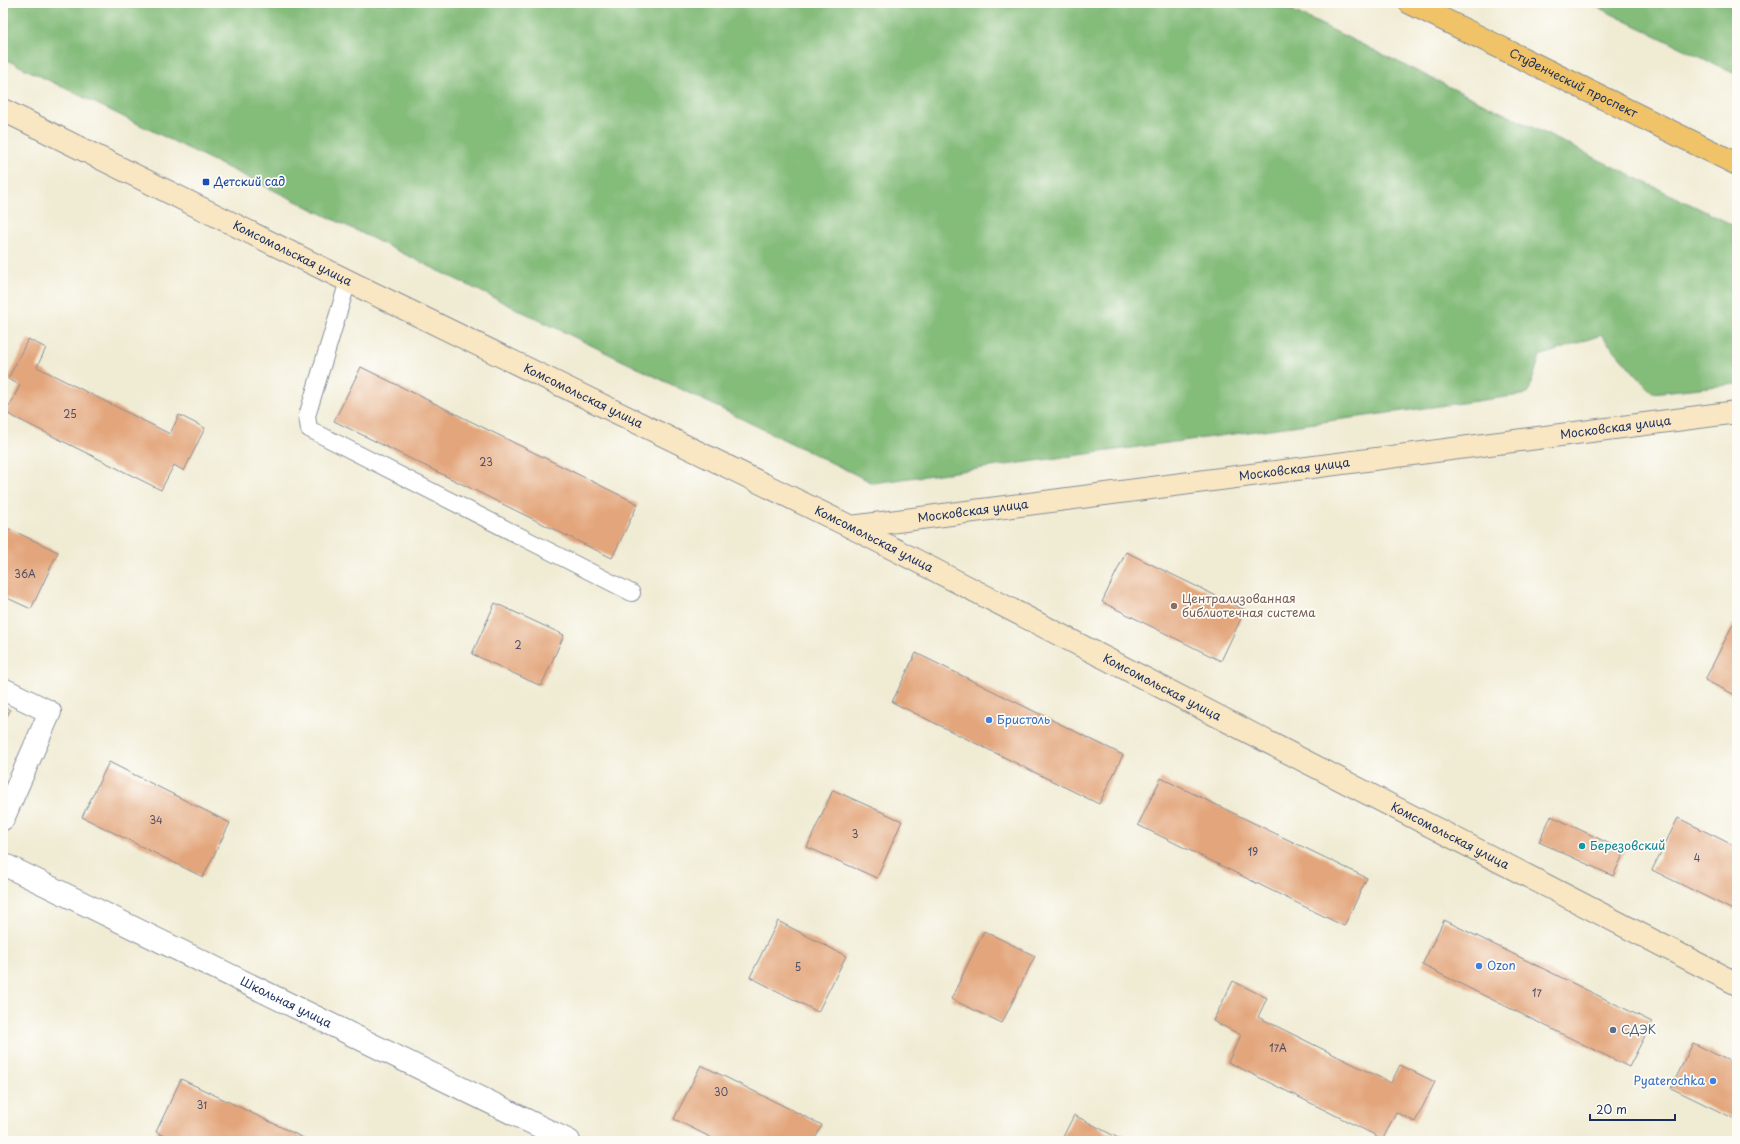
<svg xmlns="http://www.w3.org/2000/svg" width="1740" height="1144" font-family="'Playpen Sans',sans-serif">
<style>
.forest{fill:#84bc7a;stroke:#50766c}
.building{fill:#e3a67c}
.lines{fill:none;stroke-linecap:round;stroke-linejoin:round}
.lane-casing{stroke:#868d98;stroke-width:18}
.street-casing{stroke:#868d98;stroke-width:24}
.secondary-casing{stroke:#868d98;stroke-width:24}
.highway-casing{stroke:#868d98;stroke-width:24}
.lane{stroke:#fff;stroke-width:16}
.street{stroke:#fff;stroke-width:22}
.secondary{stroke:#f9e7c3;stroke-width:22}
.highway{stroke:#f1c369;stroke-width:22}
.transit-dot{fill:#1a4fb4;stroke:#fdfcf7;stroke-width:1.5}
.education-dot{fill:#8d6e63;stroke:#fdfcf7;stroke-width:1.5}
.shop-dot{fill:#3f7fe0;stroke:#fdfcf7;stroke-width:1.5}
.culture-dot{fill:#0f9aa8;stroke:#fdfcf7;stroke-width:1.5}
.service-dot{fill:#5c6f8a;stroke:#fdfcf7;stroke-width:1.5}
.labels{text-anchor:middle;stroke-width:3.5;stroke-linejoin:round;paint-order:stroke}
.number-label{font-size:10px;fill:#4d4d66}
.street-label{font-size:12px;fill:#1b2f5e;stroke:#fdfcf7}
.transit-label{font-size:12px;fill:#164399;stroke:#fdfcf7;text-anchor:start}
.education-label{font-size:12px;fill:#785e54;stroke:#fdfcf7;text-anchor:start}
.shop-label{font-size:12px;fill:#366cbe;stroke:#fdfcf7;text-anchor:start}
.culture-label{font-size:12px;fill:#0d838f;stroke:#fdfcf7;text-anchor:start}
.service-label{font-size:12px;fill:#4e5e75;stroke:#fdfcf7;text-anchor:start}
</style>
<rect width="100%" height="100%" fill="#fdfcf7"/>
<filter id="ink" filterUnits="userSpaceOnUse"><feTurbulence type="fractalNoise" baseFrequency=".025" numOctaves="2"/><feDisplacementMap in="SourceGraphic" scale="8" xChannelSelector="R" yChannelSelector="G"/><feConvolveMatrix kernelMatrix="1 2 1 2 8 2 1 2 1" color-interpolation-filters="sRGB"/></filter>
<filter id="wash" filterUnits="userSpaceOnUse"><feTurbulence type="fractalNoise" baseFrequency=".012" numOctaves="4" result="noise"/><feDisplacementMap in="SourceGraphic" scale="16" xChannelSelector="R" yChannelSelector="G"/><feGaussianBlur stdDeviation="0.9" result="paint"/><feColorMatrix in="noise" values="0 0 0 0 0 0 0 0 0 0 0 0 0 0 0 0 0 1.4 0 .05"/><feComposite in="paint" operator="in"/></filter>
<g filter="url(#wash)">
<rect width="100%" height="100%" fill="#f0ebd3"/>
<g class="forest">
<path d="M3,3h1274l460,224v157l-85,9 -51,-58 -61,21 -12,38 -655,89 -870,-425z"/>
<path d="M1589,3h148v72z"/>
</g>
<g id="blocks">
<g class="building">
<path d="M3,191l4,2 -4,7z"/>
<path d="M28,339l18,9 -9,19 133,67 9,-19 26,13 -21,43 -10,-6 -13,25 -155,-77 14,-28 -12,-6z"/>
<path d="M361,367l277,137 -26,54 -278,-137z"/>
<path d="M3,526l55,26 -27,57 -28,-13z"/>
<path d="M1126,552l119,58 -24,51 -119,-59z"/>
<path d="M495,603l69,32 -23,51 -69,-32z"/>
<path d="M1733,624l4,2v70l-32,-16z"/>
<path d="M916,653l207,102 -24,49 -207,-102z"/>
<path d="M3,707l7,3 -7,14z"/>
<path d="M109,762l121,61 -27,54 -121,-60z"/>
<path d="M1161,778l206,100 -23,48 -206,-101z"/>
<path d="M833,790l69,31 -25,57 -70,-31z"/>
<path d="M1551,816l74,35 -12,25 -74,-34z"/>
<path d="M1678,818l59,29v65l-85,-42z"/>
<path d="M1444,920l208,102 -23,45 -207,-102z"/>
<path d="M778,921l68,35 -28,56 -68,-35z"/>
<path d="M984,931l51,25 -33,67 -51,-24z"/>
<path d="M1233,981l34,17 -9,19 133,66 9,-18 35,17 -20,40 -19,-10 -13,27 -155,-77 13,-27 -28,-14z"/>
<path d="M1693,1043l44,22v55l-66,-32z"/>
<path d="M701,1065l121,60 -8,16h-96l-44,-22z"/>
<path d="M181,1079l129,62h-135l-19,-9z"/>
<path d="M1074,1115l50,26h-63z"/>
</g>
</g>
</g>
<g filter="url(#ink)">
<use href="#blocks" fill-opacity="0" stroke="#868d98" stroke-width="1"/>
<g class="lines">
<g class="lane-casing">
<path id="lane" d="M348,281l-41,135 2,13 323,164"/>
</g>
<g class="street-casing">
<g id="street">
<path d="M3,689l47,23 -47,107"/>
<path id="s1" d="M3,864l566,277"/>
</g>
</g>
<g class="secondary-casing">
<g id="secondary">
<path id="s2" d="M3,110l345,171 503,246 886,457"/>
<path id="s3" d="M851,527l886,-115"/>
</g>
</g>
<g class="highway-casing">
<g id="highway">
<path id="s4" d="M1410,3l327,161"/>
</g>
</g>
<use href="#lane" class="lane"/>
<use href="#street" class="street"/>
<use href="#secondary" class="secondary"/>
<use href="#highway" class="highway"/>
</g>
</g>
<rect class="transit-dot" x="202" y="178" width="8" height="8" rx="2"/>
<circle class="education-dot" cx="1174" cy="606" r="4"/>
<g class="shop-dot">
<circle cx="989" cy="720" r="4"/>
<circle cx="1479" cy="966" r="4"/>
<circle cx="1713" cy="1081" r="4"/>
</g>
<circle class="culture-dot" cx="1582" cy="846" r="4"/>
<circle class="service-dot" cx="1613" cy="1030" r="4"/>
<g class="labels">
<g class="number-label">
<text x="70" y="418">25</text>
<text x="486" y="466">23</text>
<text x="25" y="578">36А</text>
<text x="518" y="649">2</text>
<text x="156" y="824">34</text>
<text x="855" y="838">3</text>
<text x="1253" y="856">19</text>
<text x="1697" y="862">4</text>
<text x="798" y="971">5</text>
<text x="1537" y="997">17</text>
<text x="1278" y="1052">17А</text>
<text x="721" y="1096">30</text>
<text x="202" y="1109">31</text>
</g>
<g class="street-label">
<text dy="4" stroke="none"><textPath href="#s4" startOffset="182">Студенческий проспект</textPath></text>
<text dy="4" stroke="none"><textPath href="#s2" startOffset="323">Комсомольская улица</textPath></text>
<text dy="4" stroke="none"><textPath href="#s2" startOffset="647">Комсомольская улица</textPath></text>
<text dy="4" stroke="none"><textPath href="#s3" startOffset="771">Московская улица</textPath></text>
<text dy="4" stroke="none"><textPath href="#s3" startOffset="447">Московская улица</textPath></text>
<text dy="4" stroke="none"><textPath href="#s3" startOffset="123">Московская улица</textPath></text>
<text dy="4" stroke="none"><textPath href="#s2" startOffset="971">Комсомольская улица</textPath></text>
<text dy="4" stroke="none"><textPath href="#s2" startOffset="1295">Комсомольская улица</textPath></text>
<text dy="4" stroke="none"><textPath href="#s2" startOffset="1619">Комсомольская улица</textPath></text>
<text dy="4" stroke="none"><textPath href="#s1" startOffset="315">Школьная улица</textPath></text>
</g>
<g class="transit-label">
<text x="214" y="186">Детский сад</text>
</g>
<g class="education-label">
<text x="1182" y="603">Централизованная<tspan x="1182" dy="14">библиотечная система</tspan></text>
</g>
<g class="shop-label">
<text x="997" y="724">Бристоль</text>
<text x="1487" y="970">Ozon</text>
<text x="1705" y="1085" text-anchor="end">Pyaterochka</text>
</g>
<g class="culture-label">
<text x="1590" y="850">Березовский</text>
</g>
<g class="service-label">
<text x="1621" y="1034">СДЭК</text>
</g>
</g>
<rect width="1740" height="1144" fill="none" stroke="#fdfcf7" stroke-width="16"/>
<path d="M1590 1114v6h85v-6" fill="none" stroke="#1b2f5e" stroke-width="2"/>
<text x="1596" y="1114" font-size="12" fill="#1b2f5e" stroke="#fdfcf7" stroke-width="3" paint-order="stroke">20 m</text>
</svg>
